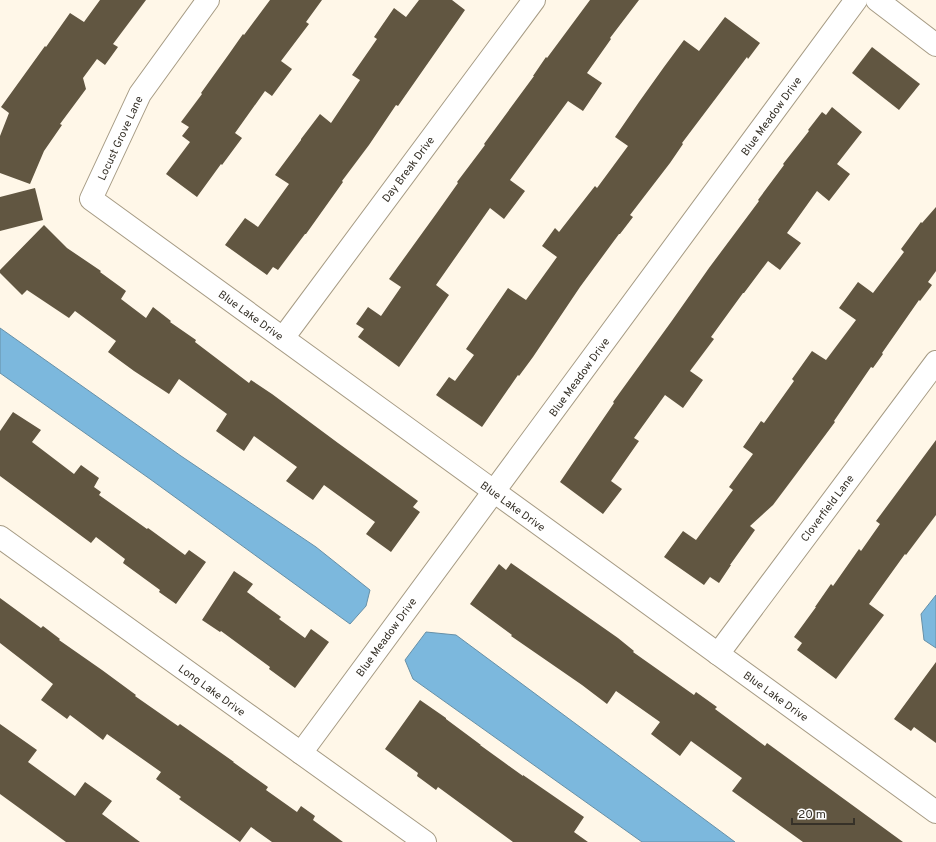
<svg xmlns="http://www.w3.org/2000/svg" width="936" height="842" font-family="Overpass,sans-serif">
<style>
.water{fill:#7cb8dd;stroke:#6790a7}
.building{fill:#615641}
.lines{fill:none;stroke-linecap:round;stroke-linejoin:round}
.minor-casing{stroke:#a69b84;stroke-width:24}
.minor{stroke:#fff;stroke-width:22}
.labels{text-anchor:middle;stroke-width:4;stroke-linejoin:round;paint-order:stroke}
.street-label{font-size:11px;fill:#363128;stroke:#fff}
</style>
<rect width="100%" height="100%" fill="#fff7e8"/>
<g class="water">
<path d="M0,328l181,128 135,91 54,43 -4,16 -16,18 -200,-145 -150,-106z"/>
<path d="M936,595v53l-12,-8 -3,-26z"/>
<path d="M426,632l30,3 279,207h-93l-229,-163 -8,-19z"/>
</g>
<g class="building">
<path d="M100,0h46l-33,44 5,3 -13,18 -8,-6 -14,19 3,11 -26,35 2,1 -18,26 -14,33 -30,-11v-37l9,-23 -8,-6 44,-61 1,1 24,-34 14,9z"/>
<path d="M270,0h52l-16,22 3,2 -28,37 11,8 -20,27 -7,-5 -30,42 7,5 -20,27 -1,-1 -24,33 -31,-23 24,-32 -8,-6 7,-9 -8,-5 21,-28 -1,-1 28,-39 14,-20 1,1z"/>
<path d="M419,0h33l13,10 -67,96 -2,-1 -27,40 -27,36 1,1 -37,52h-1l-27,36 -5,-3 -6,8 -42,-30 20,-27 13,9 31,-43 -14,-9 26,-35v-1l19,-25 11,9 29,-43 -8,-5 25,-36 -3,-2 20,-29 12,9z"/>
<path d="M590,0h49l-29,38 1,1 -24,34 15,10 -19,28 -15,-10 -58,79 15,11 -21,28 -14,-11 -54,77 13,10 -50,72 -41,-30 6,-8 -8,-5 12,-17 13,9 20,-29 -12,-8 47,-65 22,-31 -1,-1 28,-37 -1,-1 50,-68h-1l13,-19 1,1z"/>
<path d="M725,17l35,26 -12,16 -1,-2 -65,86 1,1 -13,19 -40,52 3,2 -13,17h-1l-39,53 -47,70 -14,19 -1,-1 -36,52 -46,-32 13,-18 6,4 19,-26 -8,-6 42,-61 18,12 31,-43 -15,-11 13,-18 4,4 36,-46 2,2 31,-42 -13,-9 24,-35 25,-35 20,-27 15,11z"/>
<path d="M872,47l48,37 -21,26 -47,-37z"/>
<path d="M832,107l30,25 -25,32 13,10 -21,27 -12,-10 -30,42 14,10 -21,27 -12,-9 -24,32h-1l-32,44 3,2 -24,32 13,9 -20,28 -18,-13 -31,43 5,3 -28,40 11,8 -19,25 -43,-32 54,-79 -1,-1 58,-80 38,-54 50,-67 -1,-1 26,-35 -1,-1 26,-33 -1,-1 14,-18 4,3z"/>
<path d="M35,188l8,32 -43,11v-34z"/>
<path d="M936,207v64l-8,11 4,3 -12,16 -1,-1 -37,53 1,1 -10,14 -2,-1 -37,54 1,1 -38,51 -24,32 -23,21 5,4 -25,35h1l-12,18 -9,-6 -6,8 -40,-28 19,-26 13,9 37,-50 -4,-3 24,-33 -10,-7 18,-26 3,2 30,-42 -2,-2 20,-28 14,9 30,-40 -17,-12 19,-26 15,11 31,-41 -3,-3 20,-27 1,1z"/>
<path d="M44,225l23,23 34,23 -1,1 26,19 -5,8 25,19 7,-11 18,14 -1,1 26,18 -1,2 54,41 2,-3 21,14 66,49 80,58 -5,6 7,5 -29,40 -25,-18 9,-12 -51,-37 -11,15 -27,-19 11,-14 -43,-31 -10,15 -28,-20 11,-17 -48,-35 -10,15 -35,-23 -26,-19 8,-11 -41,-30 -6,7 -42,-28 -5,5 -22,-22v-3z"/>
<path d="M13,412l28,18 -9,12 42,32 7,-9 18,13 -5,9 7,5 -2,3 48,34 1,-1 37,27 4,-5 17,12 -30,42 -17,-12 1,-2 -37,-27 2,-4 -29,-22 -5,6 -91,-67v-45z"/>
<path d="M936,440v75l-30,40 -1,-1 -36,50 15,11 -48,64 -39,-29 5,-7 -8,-6 22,-30h-1l16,-23 2,2 26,-37 2,2 19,-27 -4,-3z"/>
<path d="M511,563l107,75 16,13 -1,1 61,43 2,-3 21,15 -2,2 50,37 2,-3 136,99h-100l-71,-51 10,-13 -51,-37 -11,15 -29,-22 9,-12 -44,-31 -9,13 -25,-19 -71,-49 1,-1 -42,-31 29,-40 7,6z"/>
<path d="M234,571l19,13 -6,8 34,25 -2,2 26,19 6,-9 18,13 -34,46 -26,-19 1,-2 -49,-36 -1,1 -18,-12z"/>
<path d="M0,598l41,30 2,-2 17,13 -1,1 43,30 34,25 -1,1 43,30 2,-2 54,38h-1l35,25 -2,3 31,22 4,-6 14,10 -2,4 30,22h-71l-21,-15 -11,15 -61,-43 2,-2 -25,-18 5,-7 -54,-38 -4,6 -33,-25 -3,4 -26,-19 12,-16 -53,-41z"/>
<path d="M936,662v81l-22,-16 -3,4 -17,-12z"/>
<path d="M420,700l26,18v1l35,26h-1l43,31v-1l61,42 -10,15 14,10h-75l-75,-55 -2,3 -19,-14 1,-3 -33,-24z"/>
<path d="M0,724l37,26 -9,12 47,34 10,-14 27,19 -10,13 38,28h-74l-66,-48z"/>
</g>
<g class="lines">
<g class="minor-casing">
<g id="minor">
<path d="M208,0l-68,94 -49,105 845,613"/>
<path d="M877,0l59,45"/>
<path d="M283,338l251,-338"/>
<path d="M0,537l425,305"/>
<path d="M718,654l218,-292"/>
<path d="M301,753l555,-753"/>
</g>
</g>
<use href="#minor" class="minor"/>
</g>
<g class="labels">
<g class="street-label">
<text transform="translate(771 116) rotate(-54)" y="4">Blue Meadow Drive</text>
<text transform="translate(120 138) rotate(-65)" y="4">Locust Grove Lane</text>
<text transform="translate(408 169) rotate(-53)" y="4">Day Break Drive</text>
<text transform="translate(251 315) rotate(36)" y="4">Blue Lake Drive</text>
<text transform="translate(579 377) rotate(-54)" y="4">Blue Meadow Drive</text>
<text transform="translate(513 506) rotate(36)" y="4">Blue Lake Drive</text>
<text transform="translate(827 508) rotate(-53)" y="4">Cloverfield Lane</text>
<text transform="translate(386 637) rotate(-54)" y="4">Blue Meadow Drive</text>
<text transform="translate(212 690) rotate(36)" y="4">Long Lake Drive</text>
<text transform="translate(776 696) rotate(36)" y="4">Blue Lake Drive</text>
</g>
</g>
<path d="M792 818v6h62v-6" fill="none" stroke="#363128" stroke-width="2"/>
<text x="798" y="818" font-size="12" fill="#363128" stroke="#ffffff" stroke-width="3" paint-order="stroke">20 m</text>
</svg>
